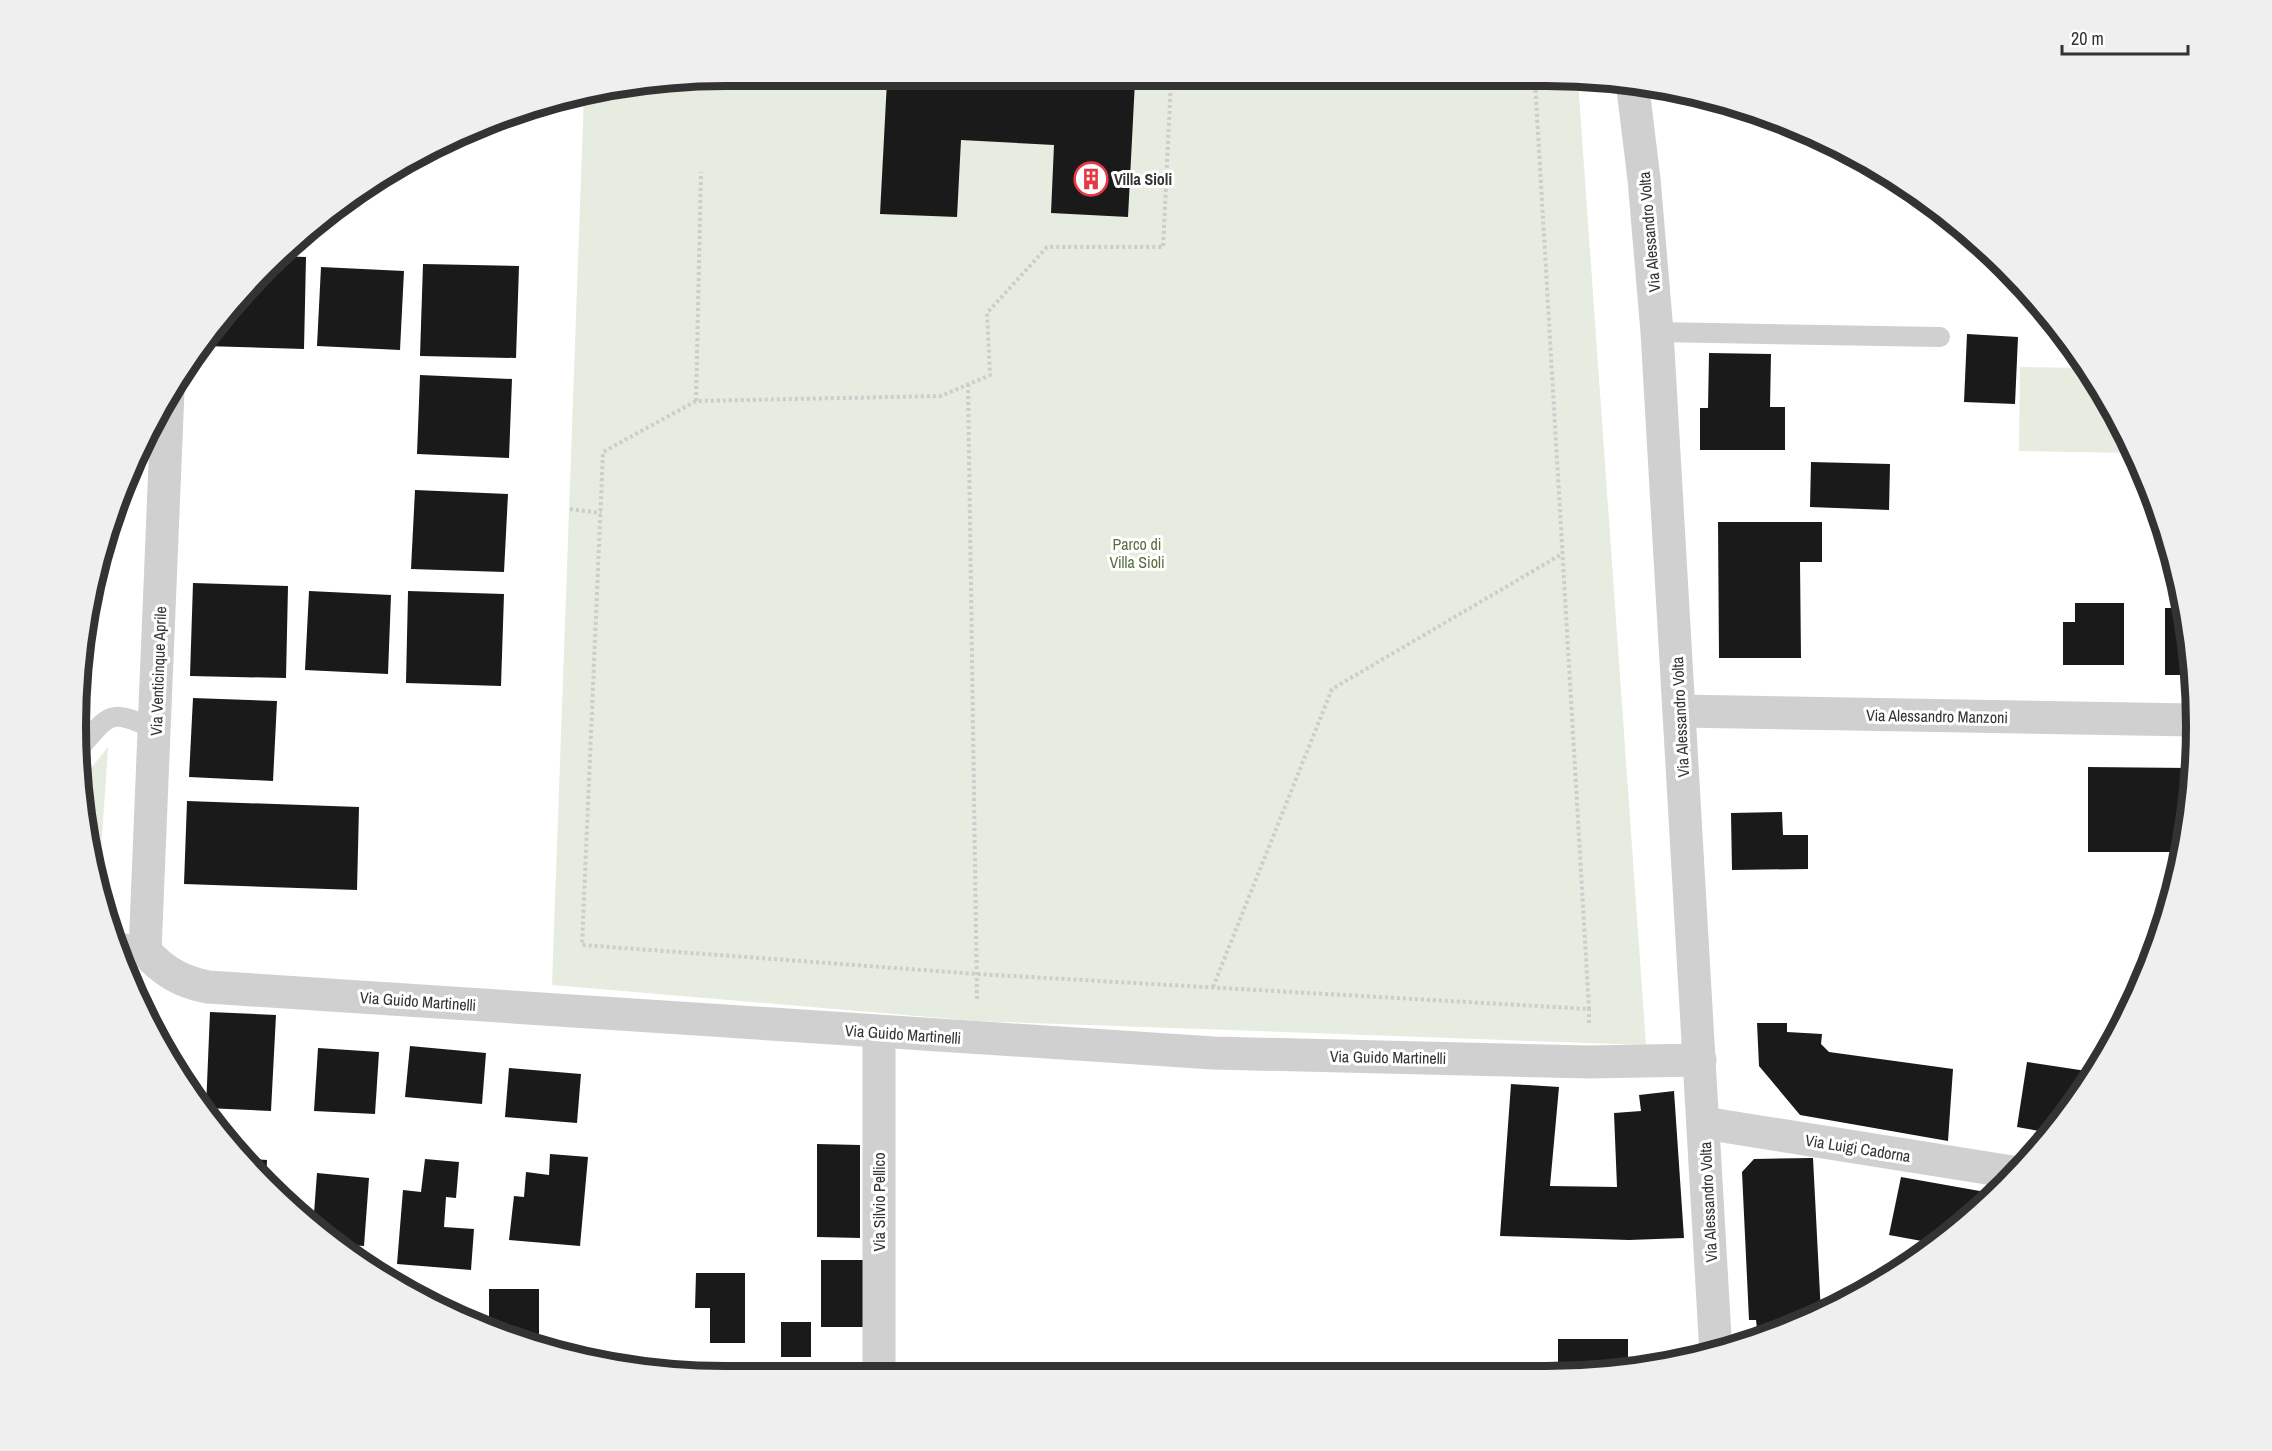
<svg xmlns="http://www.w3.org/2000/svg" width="2272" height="1451" font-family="'Archivo Narrow',sans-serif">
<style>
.green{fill:#e6ecdf}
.building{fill:#1a1a1a}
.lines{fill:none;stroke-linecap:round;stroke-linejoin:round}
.path{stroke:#cdcdcd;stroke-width:4;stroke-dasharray:3 3;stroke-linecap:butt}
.service{stroke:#d0d0d0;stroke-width:20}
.minor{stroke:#d0d0d0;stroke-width:33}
.tertiary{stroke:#d0d0d0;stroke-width:33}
.labels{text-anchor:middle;stroke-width:6;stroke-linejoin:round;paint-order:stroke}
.poi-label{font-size:16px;font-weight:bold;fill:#333;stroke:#fff;text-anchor:start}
.street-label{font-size:16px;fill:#333;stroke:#fff}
.park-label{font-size:16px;fill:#56703f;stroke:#fff}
.rim{fill:none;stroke:#333;stroke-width:8}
</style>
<rect width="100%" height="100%" fill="#fff"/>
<g class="green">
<path d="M640,81h938l68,964 -670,-24 -424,-36 32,-891z"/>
<path d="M2020,367l67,1 23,33 24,52 -115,-2z"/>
<path d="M108,747l-10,150 -17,-87 -1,-28z"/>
</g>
<g class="building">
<path d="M887,81h248l-7,136 -77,-4 3,-68 -93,-5 -4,77 -77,-3z"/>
<path d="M277,256l29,1 -2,92 -100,-3v-9l5,-7 57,-65z"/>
<path d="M423,264l96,2 -3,92 -96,-2z"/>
<path d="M321,267l83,4 -4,79 -83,-4z"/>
<path d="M1967,334l51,3 -3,67 -51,-2z"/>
<path d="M1709,353l62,1 -1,53h15v43h-85v-42h8z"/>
<path d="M420,375l92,4 -3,79 -92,-4z"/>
<path d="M1811,462l79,2 -1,46 -79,-3z"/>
<path d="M415,490l93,4 -4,78 -93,-3z"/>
<path d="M1718,522h104v40h-22l1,96h-82z"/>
<path d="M193,583l95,3 -2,92 -96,-2z"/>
<path d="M309,591l82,4 -3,79 -83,-4z"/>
<path d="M408,591l96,3 -3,92 -95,-3z"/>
<path d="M2075,603h49v62h-61v-43h12z"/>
<path d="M2165,608h19l7,33 2,34h-28z"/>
<path d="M193,698l84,3 -4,80 -84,-4z"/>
<path d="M2088,767l101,1v14h4l-11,70h-94z"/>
<path d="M187,801l172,6 -2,83 -173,-6z"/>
<path d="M1782,812l1,23h25v34l-76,1 -1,-57z"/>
<path d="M210,1012l66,3 -5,96 -65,-3z"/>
<path d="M1757,1023h30v9l35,2 -1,10 8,8 124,17 -5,72 -148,-26 -41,-49z"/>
<path d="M410,1046l76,7 -4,51 -77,-7z"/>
<path d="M318,1048l61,4 -4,62 -61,-3z"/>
<path d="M2027,1062l66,10 -31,50 -11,11 -34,-6z"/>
<path d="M509,1068l72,6 -4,49 -72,-6z"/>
<path d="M1511,1084l48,3 -9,99 67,1 -3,-74 27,-2 -2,-16 35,-4 10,147 -55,2 -129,-4z"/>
<path d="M817,1144l43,1v93l-43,-1z"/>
<path d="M550,1154l38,3 -8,89 -71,-6 5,-44 10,1 2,-25 23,3z"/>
<path d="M243,1158l24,2 -1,25h-1z"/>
<path d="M1813,1158l8,156 -63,24 -2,-18h-7l-7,-148 12,-13z"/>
<path d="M425,1159l34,3 -3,36 -10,-1 -2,30 30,2 -3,41 -74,-6 6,-74 18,2z"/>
<path d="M317,1173l52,5 -5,68 -31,-2 -20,-17z"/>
<path d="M1901,1177l90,16 -53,51 -49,-9z"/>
<rect x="821" y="1260" width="42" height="67"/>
<path d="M696,1273h49v70h-35v-35h-15z"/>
<path d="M406,1286h15v8l-11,-6z"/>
<path d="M489,1289h50v54l-50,-13z"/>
<rect x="781" y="1322" width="30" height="35"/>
<path d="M1558,1339h70v27l7,1 -46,8 -31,-1z"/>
</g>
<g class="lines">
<g class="path">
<path d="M1171,81l-8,166h-116l-60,66 3,62 -49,21 -245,5 -93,51 -21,493 395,29 612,35 -54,-928"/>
<path d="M968,384l9,615"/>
<path d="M696,401l5,-229"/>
<path d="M570,509l31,4"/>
<path d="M112,510l12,1"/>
<path d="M1213,987l119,-298 230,-135"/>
<path d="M1589,1023v-14"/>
</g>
<g class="service">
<path d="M1657,332l283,5"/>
<path d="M79,749c31,-36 31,-41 76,-19"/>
</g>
<g class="minor">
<path d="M1680,711l514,9"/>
<path d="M118,950l27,1c18,20 36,31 63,36l1005,66 377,9 110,-2"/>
<path d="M145,951l23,-560"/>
<path d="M1704,1123l308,49"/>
<path d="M879,1372v-340"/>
</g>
<path class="tertiary" d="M1632,81l12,98 13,153 59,1022"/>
</g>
<defs>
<g id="building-ring" transform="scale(1.725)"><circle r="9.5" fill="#fff" stroke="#e63946" stroke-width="1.5"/><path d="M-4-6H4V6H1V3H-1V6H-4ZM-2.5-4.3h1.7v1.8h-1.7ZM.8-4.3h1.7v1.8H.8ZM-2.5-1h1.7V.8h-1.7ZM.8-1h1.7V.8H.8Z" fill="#e63946"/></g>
</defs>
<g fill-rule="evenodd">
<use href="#building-ring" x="1091" y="179"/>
</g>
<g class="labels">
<g class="poi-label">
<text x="1114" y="185">Villa Sioli</text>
</g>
<g class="street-label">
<text transform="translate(1649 232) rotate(-95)" y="6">Via Alessandro Volta</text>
<text transform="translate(158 671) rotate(-88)" y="6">Via Venticinque Aprile</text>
<text transform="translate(1937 716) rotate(1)" y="6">Via Alessandro Manzoni</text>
<text transform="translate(1680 717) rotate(-93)" y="6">Via Alessandro Volta</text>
<text transform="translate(418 1001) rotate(4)" y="6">Via Guido Martinelli</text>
<text transform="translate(903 1034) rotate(4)" y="6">Via Guido Martinelli</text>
<text transform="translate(1388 1057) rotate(1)" y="6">Via Guido Martinelli</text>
<text transform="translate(1858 1148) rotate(9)" y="6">Via Luigi Cadorna</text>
<text transform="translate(879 1202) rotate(-90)" y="6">Via Silvio Pellico</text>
<text transform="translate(1708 1202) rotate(-93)" y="6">Via Alessandro Volta</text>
</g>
<g class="park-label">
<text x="1137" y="550">Parco di<tspan x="1137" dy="18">Villa Sioli</tspan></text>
</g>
</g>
<path d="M0 0H2272V1451H0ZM726 86H1546A640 640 0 0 1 2186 726V726A640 640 0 0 1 1546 1366H726A640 640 0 0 1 86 726V726A640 640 0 0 1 726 86Z" fill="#efefef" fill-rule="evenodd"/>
<path class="rim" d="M726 86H1546A640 640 0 0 1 2186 726V726A640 640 0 0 1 1546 1366H726A640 640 0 0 1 86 726V726A640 640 0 0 1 726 86Z"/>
<path d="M2062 45v9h126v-9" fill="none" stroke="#333333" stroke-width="3"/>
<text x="2071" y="45" font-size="18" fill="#333333" stroke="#ffffff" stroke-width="4.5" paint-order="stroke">20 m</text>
</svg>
